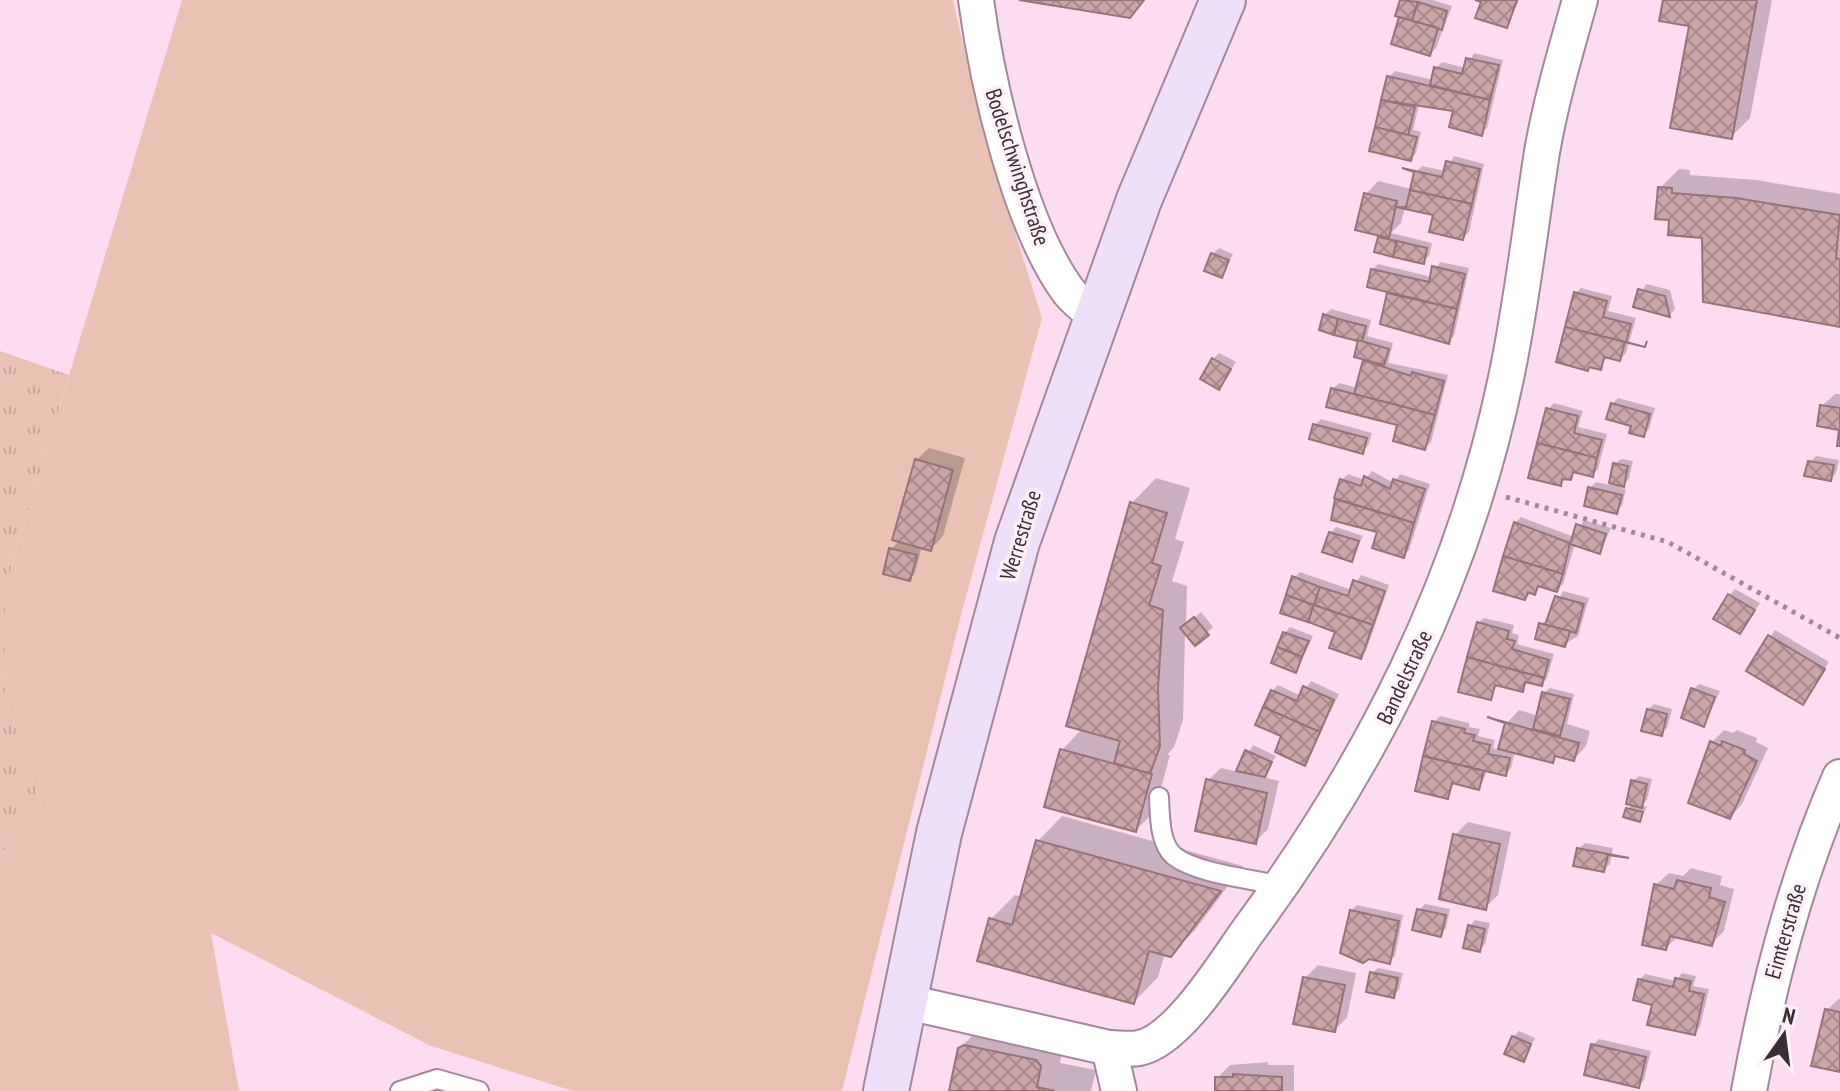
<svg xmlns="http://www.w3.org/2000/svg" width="1840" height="1091" font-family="'PT Sans Narrow',sans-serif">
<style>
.grass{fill:url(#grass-tufts)}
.park{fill:#e9c2b4}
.shadow{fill:#0003}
.building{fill:url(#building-cross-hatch);stroke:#967377;stroke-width:2}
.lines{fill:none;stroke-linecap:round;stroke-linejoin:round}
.service-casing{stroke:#a48799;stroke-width:22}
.minor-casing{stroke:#a48799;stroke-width:38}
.secondary-casing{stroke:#a48799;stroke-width:48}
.path{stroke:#a08a98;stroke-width:5;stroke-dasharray:4 6;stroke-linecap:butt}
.service{stroke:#fff;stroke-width:18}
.minor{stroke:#fff;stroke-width:34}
.secondary{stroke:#eedffb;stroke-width:44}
.labels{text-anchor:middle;stroke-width:7;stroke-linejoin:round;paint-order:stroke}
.street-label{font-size:22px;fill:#3a2e35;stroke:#fdf0f8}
</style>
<defs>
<pattern id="grass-tufts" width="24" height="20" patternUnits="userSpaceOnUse" patternTransform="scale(2)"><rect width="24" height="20" fill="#e9c2b4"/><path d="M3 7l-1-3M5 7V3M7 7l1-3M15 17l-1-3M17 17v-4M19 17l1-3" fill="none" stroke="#c9a79b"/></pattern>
<pattern id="building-cross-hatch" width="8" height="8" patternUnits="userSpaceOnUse" patternTransform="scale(2)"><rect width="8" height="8" fill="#cba6a9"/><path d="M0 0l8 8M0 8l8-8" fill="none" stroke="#a6888a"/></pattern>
</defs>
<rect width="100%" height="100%" fill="#fcdcf0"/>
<path class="grass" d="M0,351l69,24 -63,210 -1,110 38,116 -43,44z"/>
<path class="park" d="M182,0h771l30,132 59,186 -81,297 -119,476h-269l-142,-45 -220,-113 28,158h-239v-236l43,-44 -38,-116 1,-110z"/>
<g class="shadow">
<path d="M1402,0h31l19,6 -16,42 -6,6 -37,-11z"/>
<path d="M1481,0h38l-12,26z"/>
<path d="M1665,0h107l-22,118 -19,19 -40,-113z"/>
<path d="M1474,53l29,7 -16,68 -6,5 -26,-23 -36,-6 -6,26 8,2 -5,21 -6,6 -38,-10 17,-72 6,-6 38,9 3,-12 6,-6 24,6z"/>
<path d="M1454,156l30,8 -15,68 -6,5 -27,-23 -31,-7 -4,16 -10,10 41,10 -3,13 -6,5 -43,-23 3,-3 -17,-41 12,-13 34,8 4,-17 6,-6 24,5z"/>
<path d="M1679,169l11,1v5l66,5 84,14v131l-168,-107 -12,-30z"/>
<path d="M1219,248l14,6 -12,22 -8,-22z"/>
<path d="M1440,262l29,6 -15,68 -6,6 -66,-19 7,-33 -17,-20 6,-6 54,13z"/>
<path d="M1646,284l24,6 5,19 -5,6 -35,-9z"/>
<path d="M1581,288l31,8 -4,15 28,7 -10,35 -6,6 -12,-3 -8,12 -9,-3 -3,3 -12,-75z"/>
<path d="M1331,309l40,11 -4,16 26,7 -5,20 60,12 -17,67 -6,6 -25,-24 -67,-35 6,-6 19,5 8,-29 -6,-20 -35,-24z"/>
<path d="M1219,353l17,9 -17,26 -6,-29z"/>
<path d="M1835,394h5v34l-18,-22z"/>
<path d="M1618,398l37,10 -6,21 -6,6 -31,-31z"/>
<path d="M1554,403l29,8 -5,16 29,7 -9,35 -6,6 -15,-4 -17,13 -12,-75z"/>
<path d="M1321,419l51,14 -4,13 -6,5 -47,-26z"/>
<path d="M929,448l36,10 -22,78 -12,13 -9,-3 -7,27 -5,6 -19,-30 9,-9 16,-80z"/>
<path d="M1816,456l23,4 -3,13 -6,6 -20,-17z"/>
<path d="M1621,459l12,2 -4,18 -9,9 6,1 -4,17 -6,5 -26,-23 6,-6 14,3 5,-21z"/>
<path d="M1372,471l22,12 6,-9 30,10 -21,66 -5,5 -24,-25 -48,-14 10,-36 6,-6 17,6z"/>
<path d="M1156,478l34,10 -15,51 9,3 -12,39 15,5 -1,39 15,-13 12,15 -18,17 -10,-12 -2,88 -9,27 -7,8h3l-15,56 -19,19 -74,-80 21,-22 49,-225z"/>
<path d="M1521,517l53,20 10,-17 27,8 -11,24 -25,-8 -12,40 -6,6 -17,-3 -15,11 -10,-75z"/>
<path d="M1336,527l27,9 -11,23 -21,-26z"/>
<path d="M1300,572l52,18 9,-15 28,10 -23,66 -6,6 -66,-79z"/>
<path d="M1735,589l25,14 -20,29 -10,-37z"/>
<path d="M1563,591l26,7 -11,38 -13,8 -24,-20 8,-5z"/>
<path d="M1484,618l30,7 -2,8 7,2 -2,9 37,10 -7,24 -5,6 -13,-4 -7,10 -23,-7 -9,15 -12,-75z"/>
<path d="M1290,627l23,9 -17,34 -11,-37z"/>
<path d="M1775,630l54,32 -27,41 -54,-32z"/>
<path d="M1311,681l28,13 -34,69 -21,-28 -12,-44 6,-6 23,11z"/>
<path d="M1699,684l21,7 -16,34 -11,-35z"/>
<path d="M1550,688l24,6 -7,30 23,7 -4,15 -12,13 -16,-4 -5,5 -38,-9 -4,17 -5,6 -18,-4 -9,18 -24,-6 -8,15 -30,-7 17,-68 6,-6 29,7v4l11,2 -2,7 17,4 -2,8 7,2 7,-27 12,-13 19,6 6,-23z"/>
<path d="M1654,704l18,5 -5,19 -6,6 -13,-24z"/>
<path d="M1724,730l9,3 4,-3 20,8 -1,4 12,6 -26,56 -12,13 -18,-75z"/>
<path d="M1253,745l23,11 -13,21 16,4 -11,48 -13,13 -47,-62 13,-12 17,4z"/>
<path d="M1639,776l13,3 -5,21 -5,5 5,2 -8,13 -11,-11 5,-5v-23z"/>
<path d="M1062,816l181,50 -48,64 -25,25 -5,-2 -7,24 -24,25 -143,-83 24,-24 7,2 16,-56z"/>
<path d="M1468,822l43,10 -13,63 -13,13 -30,-73z"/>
<path d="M1585,843l28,5 -3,16 -6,6 -25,-21z"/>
<path d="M1691,868l31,8 -2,9 14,4 -10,42 -13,13 -33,-8 -12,12 -10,-63 13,-12 14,3z"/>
<path d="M1425,904l25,5 -4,19 -5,6 -22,-24z"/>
<path d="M1357,905l46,10 -8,41 -6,5 -38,-50z"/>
<path d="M1475,920l15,3 -5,21 -5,6 -10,-24z"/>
<path d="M1318,965l38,8 -9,45 -13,12 -29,-52z"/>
<path d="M1378,968l25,5 -4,17 -6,6 -21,-23z"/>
<path d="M1682,973l14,3 -3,10 16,3 -9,38 -6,6 -39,-29 -16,-24 6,-6 31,7z"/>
<path d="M1840,998v72l-13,-60z"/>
<path d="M985,1023l79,18 -4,22 36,7 -5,21h-140l9,-43z"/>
<path d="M1519,1031l16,7 -12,21 -10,-22z"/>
<path d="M1599,1039l52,12 -7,29 -6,6 -45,-41z"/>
<path d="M1268,1062v3h26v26h-77v-13l13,-13z"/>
</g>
<g class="building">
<path d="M1019,0h125l-14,18z"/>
<path d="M1400,0l18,2 -6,19 -17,-5z"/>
<path d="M1475,0h42l-10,28 -32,-10 6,-16z"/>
<path d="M1663,0h94l-25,139 -62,-11 19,-102 -30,-5z"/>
<path d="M1418,2l29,9 -5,19 -30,-9z"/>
<path d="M1399,17l39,11 -8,28 -39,-12z"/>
<path d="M1466,58l33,7 -9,35 -60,-15 4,-18 28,7z"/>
<path d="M1387,76l103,24 -8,36 -33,-9 4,-16 -72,-11z"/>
<path d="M1381,100l34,7 -7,29 -33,-9z"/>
<path d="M1375,127l42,10 -6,24 -42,-10z"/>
<path d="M1446,161l34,8 -8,35 -62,-14 4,-18 -12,-4 40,9z"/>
<path d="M1658,187l14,1v5l64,5 104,17 -4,43 4,1v68l-137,-25 -1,-64 -34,-3 1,-15 -14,-1z"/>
<path d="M1410,190l62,14 -9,36 -34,-8 4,-17 -37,-8h10z"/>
<path d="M1364,193l33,8 -8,37 -34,-8z"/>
<path d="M1378,237l19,4 -4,16 -19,-5z"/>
<path d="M1397,241l30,7 -3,16 -31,-7z"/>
<path d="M1211,253l18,7 -7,18 -18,-7z"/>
<path d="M1432,266l33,8 -8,35 -90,-22 4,-18 58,13z"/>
<path d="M1638,289l27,7 5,21 -37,-10z"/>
<path d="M1574,292l33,9 -4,16 28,7 -5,18 19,5 2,-6 -2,6 -80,-20z"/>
<path d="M1387,293l70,16 -8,35 -69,-20z"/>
<path d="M1323,314l15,5 -4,16 -15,-5z"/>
<path d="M1338,319l28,7 -4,16 -28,-7z"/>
<path d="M1565,327l60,15 -5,19 -16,-4 -3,13 -12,-3 -1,4 -32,-9z"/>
<path d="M1358,340l31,9 -5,16 -30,-8z"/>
<path d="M1212,358l19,11 -12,21 -19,-11z"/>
<path d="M1363,360l48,16 1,-4 32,9 -9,34 -81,-21z"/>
<path d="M1331,388l104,27 -10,35 -32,-9 4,-16 -71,-18z"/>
<path d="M1611,403l39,11 -6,23 -15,-4 2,-7 -25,-7z"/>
<path d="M1820,405l20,3v38h-3l2,-16 -22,-4z"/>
<path d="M1546,408l32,8 -4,17 28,7 -5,18 -60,-15z"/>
<path d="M1313,424l54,14 -4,16 -54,-15z"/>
<path d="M1537,443l60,15 -4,19 -20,-5 -2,8 -9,-1 -1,7 -33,-8z"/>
<path d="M915,459l38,11 -22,81 -39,-11z"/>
<path d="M1808,461l26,4 -3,16 -27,-5z"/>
<path d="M1613,463l15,3 -4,21 -15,-4z"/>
<path d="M1364,476l26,13 3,-10 32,10 -11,34 -80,-25 6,-19 21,7z"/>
<path d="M1588,487l34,8 -5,19 -33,-8z"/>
<path d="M1335,499l79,24 -10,35 -32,-10 5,-16 -46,-12z"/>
<path d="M1130,502l37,11 -15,50 9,3 -12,39 14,5 -5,78 2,58 -10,28 -36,-11 6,-22 -54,-15z"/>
<path d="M1514,522l56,21 -7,31 -60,-18z"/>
<path d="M1576,524l30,10 -6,20 -30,-10z"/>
<path d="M1329,532l30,9 -7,21 -30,-10z"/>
<path d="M889,548l28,7 -7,26 -27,-7z"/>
<path d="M1503,556l60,18 -6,18 -19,-6 -3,9 -7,-3 -3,8 -32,-9z"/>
<path d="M1292,576l28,11 -6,18 -28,-10z"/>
<path d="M1353,580l32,11 -12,34 -59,-20 6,-18 28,9z"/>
<path d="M1728,594l27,16 -15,24 -27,-15z"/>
<path d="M1286,595l28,10 -6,17 -28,-9z"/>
<path d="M1555,596l29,8 -8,29 -31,-8z"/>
<path d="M1314,605l59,20 -12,34 -32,-11 6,-16 -27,-10z"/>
<path d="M1194,617l15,18 -14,11 -15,-18z"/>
<path d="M1477,622l32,9 -2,8 8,2 -3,8 37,11 -5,18 -77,-21z"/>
<path d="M1539,623l31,8 -5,16 -30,-8z"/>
<path d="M1283,632l26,9 -7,16 -25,-10z"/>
<path d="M1768,635l57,34 -22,36 -57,-34z"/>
<path d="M1277,647l25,10 -6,16 -25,-10z"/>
<path d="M1467,657l77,21 -2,8 -17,-4 -2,10 -28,-7 -4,15 -33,-8z"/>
<path d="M1303,686l31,14 -14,32 -57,-25 8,-17 26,11z"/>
<path d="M1691,688l24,9 -11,30 -23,-9z"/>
<path d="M1542,692l28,7 -10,37 -27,-7z"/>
<path d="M1263,707l57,25 -15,34 -30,-14 6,-16 -26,-11z"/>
<path d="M1647,709l20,5 -5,22 -21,-5z"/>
<path d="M1487,717l92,26 -5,18 -19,-5 -2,7 -55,-14 7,-26z"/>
<path d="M1432,721l33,8 -1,4 11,2 -2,6 17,4 -2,9 22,4 -4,18 -83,-20z"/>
<path d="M1710,741l11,5 1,-5 23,9 -1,4 13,7 -27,58 -42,-16z"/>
<path d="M1060,749l92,25 -16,58 -92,-25z"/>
<path d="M1245,750l27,12 -7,15 -29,-6z"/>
<path d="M1423,756l61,15 -5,19 -27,-7 -4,16 -33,-8z"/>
<path d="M1206,779l61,14 -11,51 -61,-13z"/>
<path d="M1631,780l16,4 -5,24 -16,-4z"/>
<path d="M1626,808l17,4 -3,10 -17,-5z"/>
<path d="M1453,834l47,10 -14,66 -47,-11z"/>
<path d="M1036,840l185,51 -50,66 -22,-6 -15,53 -157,-43 12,-43 23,7z"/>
<path d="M1577,848l52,10 -21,-3 -4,17 -31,-6z"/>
<path d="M1677,880l34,8 -2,9 16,5 -13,44 -42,-10 -4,14 -24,-5 12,-61 20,5z"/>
<path d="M1417,909l29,6 -5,22 -29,-7z"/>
<path d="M1350,910l49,11 -9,43 -21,-5 -6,4 -23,-10z"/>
<path d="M1468,925l17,4 -5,23 -17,-4z"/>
<path d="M1370,972l28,6 -4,20 -28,-6z"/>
<path d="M1303,977l42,8 -10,47 -42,-8z"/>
<path d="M1675,978l16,3 -2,10 15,3 -9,41 -48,-10 5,-20 -19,-5 5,-21 35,8z"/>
<path d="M1825,1009l15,3v60l-29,-6z"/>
<path d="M1512,1036l19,8 -7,18 -20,-8z"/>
<path d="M1591,1044l55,13 -7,31 -55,-13z"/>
<path d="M964,1045l72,15 5,6 -4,21 18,4h-106l9,-43z"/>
<path d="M1233,1074l49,3v14h-67v-14h18z"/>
</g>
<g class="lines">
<g class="service-casing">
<g id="service">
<path d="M1159,797c1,18 0,46 15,59 23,18 79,23 108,30"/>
<path d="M400,1091l37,-12 42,12"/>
</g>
</g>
<g class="minor-casing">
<g id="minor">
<path d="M976,0c11,82 43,225 93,292 7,9 18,17 27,24"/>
<path d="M903,1001l206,47c9,0 21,2 30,0 39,-7 86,-85 109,-117 124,-168 215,-347 258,-553 16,-75 24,-150 36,-226 9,-52 24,-102 38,-152"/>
<path d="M1109,1048l10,43"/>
<path d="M1749,1091c20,-109 47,-213 91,-314"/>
</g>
</g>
<g class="secondary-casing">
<path id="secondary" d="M886,1091l53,-258 78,-291 122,-342 84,-200"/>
</g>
<path class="path" d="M1506,497l162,45 172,96"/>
<use href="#service" class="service"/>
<use href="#minor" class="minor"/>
<use href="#secondary" class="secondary"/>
</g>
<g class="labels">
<g class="street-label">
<text transform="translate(1018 167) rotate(72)" y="8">Bodelschwinghstraße</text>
<text transform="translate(1020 535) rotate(-73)" y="8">Werrestraße</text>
<text transform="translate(1404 677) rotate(-65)" y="8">Bandelstraße</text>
<text transform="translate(1785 931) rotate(-74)" y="8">Eimterstraße</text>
</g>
</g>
<g transform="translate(1784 1035) rotate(14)" stroke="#fdf0f8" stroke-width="6" paint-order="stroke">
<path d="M0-6L14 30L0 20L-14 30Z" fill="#3a2e35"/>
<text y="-12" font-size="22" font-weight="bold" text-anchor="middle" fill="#3a2e35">N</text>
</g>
</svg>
